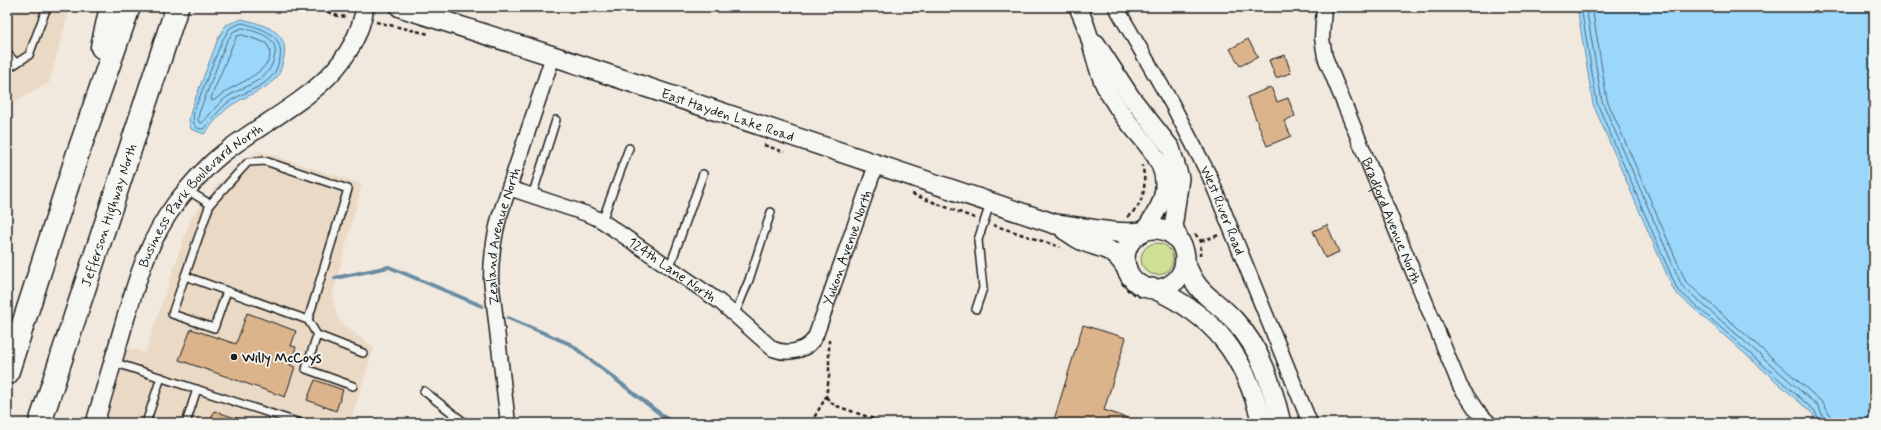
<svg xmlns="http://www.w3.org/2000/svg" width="1881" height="430" font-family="Mynerve,sans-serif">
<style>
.built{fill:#ead9c5}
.green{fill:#cde095;stroke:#747e58}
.water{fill:#9ad7fb;stroke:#688ca2}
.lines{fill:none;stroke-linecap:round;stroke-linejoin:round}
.shore{stroke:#4e6775;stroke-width:1}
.stream{stroke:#688ca2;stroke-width:4}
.building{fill:#dbb48c;stroke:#1c1c1c}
.service-casing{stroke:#1c1c1c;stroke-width:10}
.minor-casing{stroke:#1c1c1c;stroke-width:17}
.tertiary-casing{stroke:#1c1c1c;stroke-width:20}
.secondary-casing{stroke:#1c1c1c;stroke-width:22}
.trunk-casing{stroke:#1c1c1c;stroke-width:25}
.path{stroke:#1c1c1c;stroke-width:2.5;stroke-dasharray:4 3;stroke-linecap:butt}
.service{stroke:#f6f6f2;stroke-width:7}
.minor{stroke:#f6f6f2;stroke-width:14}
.tertiary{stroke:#f6f6f2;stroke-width:17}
.secondary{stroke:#f6f6f2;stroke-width:19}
.trunk{stroke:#f6f6f2;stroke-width:22}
.poi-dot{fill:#1c1c1c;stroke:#f6f6f2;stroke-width:1.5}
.labels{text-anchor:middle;stroke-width:3.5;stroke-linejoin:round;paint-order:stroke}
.street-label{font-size:14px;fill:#1c1c1c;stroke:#f6f6f2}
.poi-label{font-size:14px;font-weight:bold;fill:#1c1c1c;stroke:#f6f6f2;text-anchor:start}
</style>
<rect width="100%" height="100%" fill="#f1e9de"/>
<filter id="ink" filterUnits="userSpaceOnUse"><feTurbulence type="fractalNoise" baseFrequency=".025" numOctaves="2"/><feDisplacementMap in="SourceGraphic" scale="8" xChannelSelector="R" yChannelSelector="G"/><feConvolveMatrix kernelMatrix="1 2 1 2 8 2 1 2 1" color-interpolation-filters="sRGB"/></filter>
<g filter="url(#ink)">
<g class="built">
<path d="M7,7h63l-21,76 -42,23z"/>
<path d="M260,151l102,33 -30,114 7,23 35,27 -24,74 2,1h-246l22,-75 17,5 46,-135 22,-28 22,-24z"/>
</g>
<circle class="green" cx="1157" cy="259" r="16"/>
<g class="water">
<path d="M1577,7h297v416h-58l-3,-9 -139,-123 -81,-187z"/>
<path d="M242,19c21,6 47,11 42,38 -2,7 -3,15 -7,20 -12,14 -33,19 -48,30 -9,7 -17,18 -25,27l-13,-5 -2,-9 2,-10 27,-71 8,-14z"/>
</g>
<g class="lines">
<g class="shore">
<path d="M1581,7l16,96 80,186 138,122 5,12"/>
<path d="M1586,7l16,94 80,185 137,121 6,16"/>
<path d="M1592,7l15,93 79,182 137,121 7,13 1,7"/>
<path d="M242,23c19,5 42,11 38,35 -2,6 -3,12 -7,17 -11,14 -33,18 -47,29 -8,7 -15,17 -23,25 -11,0 -10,-9 -9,-18l28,-70 8,-13z"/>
<path d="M243,28c13,4 35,8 32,26 -5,30 -32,30 -52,46 -8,7 -14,16 -21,23h-2l-2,-3 1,-7 27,-70 7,-11z"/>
<path d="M243,35l23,8c17,22 -24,39 -38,47 -5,3 -11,9 -16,11l-1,-3 21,-52 5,-10z"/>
</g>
<g class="stream">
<path d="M335,278l54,-11 93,39"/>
<path d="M508,318l62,26 102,79"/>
</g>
</g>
<g class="building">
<path d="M1248,39l10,18 -18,9 -10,-17z"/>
<path d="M1285,55l6,18 -15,5 -7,-18z"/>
<path d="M1271,87l6,15 11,-4 7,18 -11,5 7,15 -24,10 -20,-49z"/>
<path d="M1327,225l12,27 -14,6 -12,-27z"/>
<path d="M247,313l49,18 -5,15 5,1 -6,18 5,2 -10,30 -106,-37 12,-31 45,15z"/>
<path d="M1083,325l43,13 -22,72 33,11v2h-84z"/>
<path d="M315,380l28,10 -7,21 -29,-11z"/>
<path d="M214,411l31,10v2h-35z"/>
</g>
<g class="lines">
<g class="service-casing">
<g id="service">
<path d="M7,53l9,10"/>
<path d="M7,69l22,-14 18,-48"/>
<path d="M187,190l23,14 38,-42 17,-1 83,28 -40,131 -123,-44 25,-72"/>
<path d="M532,196l24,-76"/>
<path d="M602,221l27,-73"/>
<path d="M670,266l33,-92"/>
<path d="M185,276l-13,38 42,14 13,-37"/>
<path d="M976,309l7,-21 -5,-48 12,-36"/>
<path d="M735,314l14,-34 22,-68"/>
<path d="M308,320l9,15 -11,34 47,17"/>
<path d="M317,335l46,18"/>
<path d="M113,362l187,61"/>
<path d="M424,391l41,32"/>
<path d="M146,423l15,-46"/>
<path d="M186,423l11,-34"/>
</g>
</g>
<g class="minor-casing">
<g id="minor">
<path id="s1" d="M1116,7l56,97 37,71 101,248"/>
<path id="s2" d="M1324,7l-2,31 3,19 135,329 17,25 12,12"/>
<path id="s3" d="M509,188l81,27 12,6 118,81 53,47c15,6 36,2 43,-14l60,-170"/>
<path id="s4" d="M508,423l-17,-144c0,-21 3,-41 8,-61l54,-162"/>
</g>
</g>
<g class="tertiary-casing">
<g id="tertiary">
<path d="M1078,7c3,8 7,15 9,23 7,19 9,39 19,58 8,15 17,28 28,41 17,20 37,40 28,70 -3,11 -11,21 -18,32"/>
<path d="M1096,43l35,54 40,51 9,30 -6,43 1,8 6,13"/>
<path id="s5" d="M95,423c9,-32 19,-64 28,-96 13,-44 25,-87 53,-124 15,-19 31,-38 50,-52 55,-42 126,-68 139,-144"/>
</g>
</g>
<g class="secondary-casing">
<g id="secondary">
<path id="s6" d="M400,7l153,49 502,168c30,3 57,11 87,8"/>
<circle cx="1155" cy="259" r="30"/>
<path d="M1065,230c5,3 10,7 16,10 22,10 31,5 46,29"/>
<path d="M1185,262c13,35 27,34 49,58 27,28 38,66 47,103"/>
<path d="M1152,288c64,28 93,68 110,135"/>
</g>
</g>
<g class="trunk-casing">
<g id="trunk">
<path d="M102,47l9,-40"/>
<path d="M7,374l70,-218 52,-149"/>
<path id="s7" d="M40,423l137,-416"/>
</g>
</g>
<g class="path">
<path d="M315,7l23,9 9,1"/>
<path d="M376,22l53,12"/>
<path d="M764,145l20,7"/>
<path d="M912,194l65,25"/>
<path d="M1127,217c18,-12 20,-33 15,-52"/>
<path d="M993,225l67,22"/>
<path d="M1195,234l6,7 -1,15"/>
<path d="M1201,241l18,-6"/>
<path d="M1122,283l6,7 12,7"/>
<path d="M826,397l8,8 51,18"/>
<path d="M811,423l15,-26 3,-20v-37"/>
</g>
<use href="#service" class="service"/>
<use href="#minor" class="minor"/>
<use href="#tertiary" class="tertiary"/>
<use href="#secondary" class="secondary"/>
<use href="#trunk" class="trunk"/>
</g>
</g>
<circle class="poi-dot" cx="234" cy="357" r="4"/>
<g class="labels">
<g class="street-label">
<text dy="5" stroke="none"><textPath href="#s6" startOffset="345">East Hayden Lake Road</textPath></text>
<text dy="5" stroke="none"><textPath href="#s5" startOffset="257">Business Park Boulevard North</textPath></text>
<text dy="5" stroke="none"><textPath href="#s1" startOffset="230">West River Road</textPath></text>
<text dy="5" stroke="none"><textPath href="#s7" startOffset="219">Jefferson Highway North</textPath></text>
<text dy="5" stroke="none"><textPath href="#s2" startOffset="227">Bradford Avenue North</textPath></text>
<text dy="5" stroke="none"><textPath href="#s4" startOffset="189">Zealand Avenue North</textPath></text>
<text dy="5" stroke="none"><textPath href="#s3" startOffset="455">Yukon Avenue North</textPath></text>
<text dy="5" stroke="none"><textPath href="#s3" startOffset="184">124th Lane North</textPath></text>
</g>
<g class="poi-label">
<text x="242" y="362">Willy McCoys</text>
</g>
</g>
<rect width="1881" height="430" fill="none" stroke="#f6f6f2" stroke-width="24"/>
<rect x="12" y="12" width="1857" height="406" fill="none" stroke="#1c1c1c" stroke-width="1.5" filter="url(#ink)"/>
</svg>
